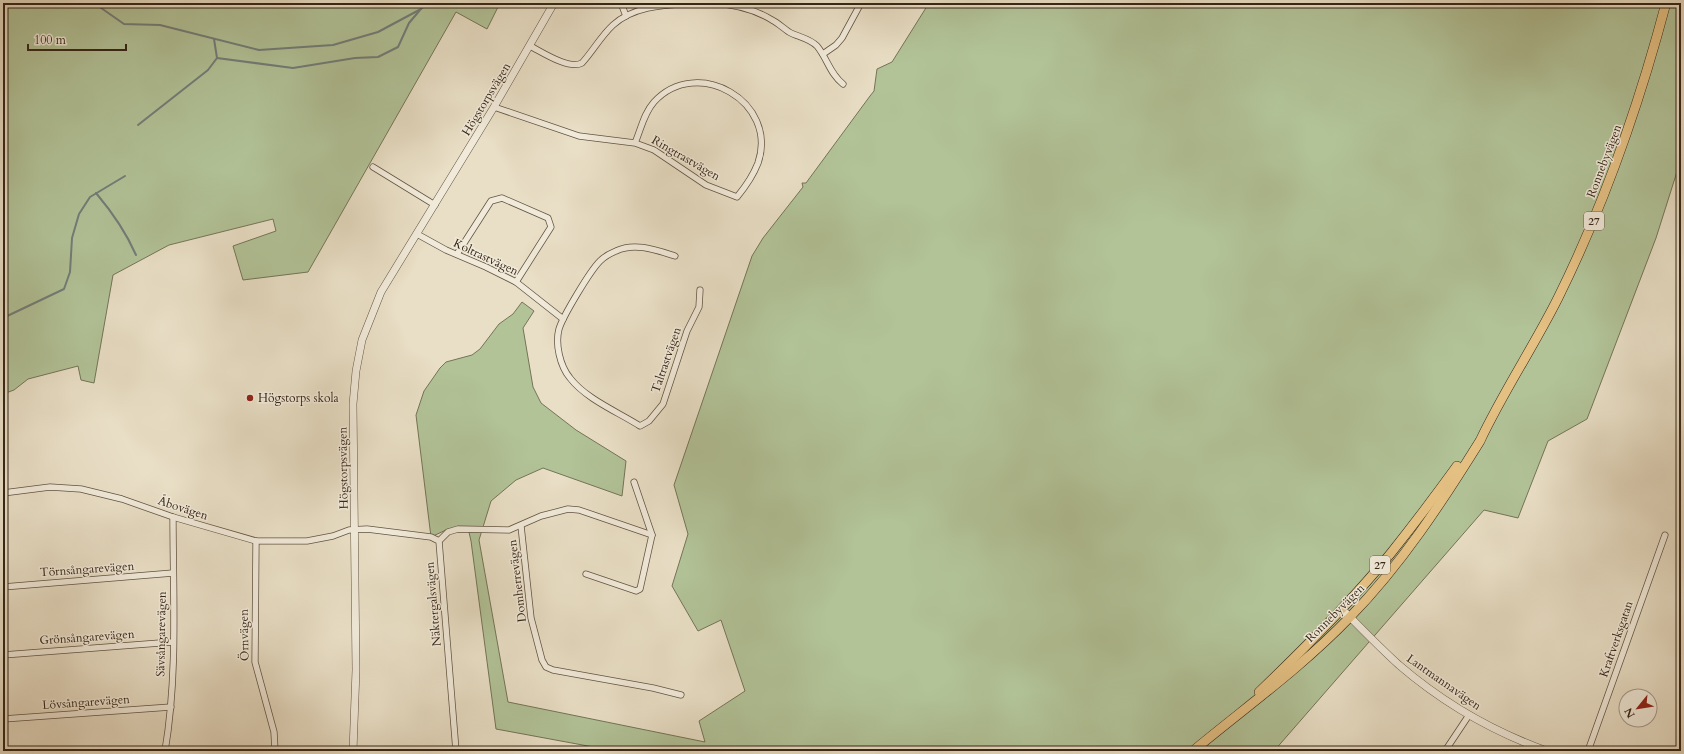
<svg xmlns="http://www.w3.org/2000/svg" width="1684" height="754" font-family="Cardo,serif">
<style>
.green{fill:#b2c398;stroke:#747457}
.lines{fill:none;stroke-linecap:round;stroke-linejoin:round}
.stream{stroke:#727e7b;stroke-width:2}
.minor-casing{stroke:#625442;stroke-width:7}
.tertiary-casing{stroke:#625442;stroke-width:8}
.primary-casing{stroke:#352516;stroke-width:10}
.minor{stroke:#f1eada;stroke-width:5.5}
.tertiary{stroke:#f1eada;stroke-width:7}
.primary{stroke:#e4c083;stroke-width:9}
.poi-dot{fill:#8f2418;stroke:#f1eada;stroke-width:1.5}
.labels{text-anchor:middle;stroke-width:3;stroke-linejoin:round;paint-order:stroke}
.shield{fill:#f1eada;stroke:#6d6051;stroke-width:1}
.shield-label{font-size:11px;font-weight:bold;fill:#352516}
.street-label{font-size:12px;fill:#352516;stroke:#f1eada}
.poi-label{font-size:12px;fill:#352516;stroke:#f1eada;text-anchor:start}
</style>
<rect width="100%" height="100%" fill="#e9dfc6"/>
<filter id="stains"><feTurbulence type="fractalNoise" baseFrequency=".005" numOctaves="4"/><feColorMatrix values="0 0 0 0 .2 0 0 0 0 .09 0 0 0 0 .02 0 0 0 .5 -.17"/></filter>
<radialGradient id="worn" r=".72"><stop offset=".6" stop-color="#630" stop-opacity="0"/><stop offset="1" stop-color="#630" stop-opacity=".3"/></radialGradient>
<g class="green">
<path d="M3,3h497l-13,26 -31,-17 -148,260 -65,8 -10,-34 43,-15 -3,-12 -104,26 -56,30 -19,108 -13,-3 -3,-14 -50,13 -14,11 -11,4z"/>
<path d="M929,3h752v156l-25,79 -69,181 -39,22 -30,77 -34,-8 -210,241h-659l-119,-22 -25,-188 -3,-13 -20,1 -17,8 -15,-122 8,-24 16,-23 6,-6 26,-7 8,-6 19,-25 14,-10 9,-12 12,9 -11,17 10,59 8,16 35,27 50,31 -4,35 -79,-28 -27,12 -25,21 -12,39 29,162 197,40 -6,-21 46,-30 -24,-71 -23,11 -26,-45 16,-52 -14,-49 78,-229 11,-18 40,-51 -1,-4h4l64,-87 4,-5 3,-22 15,-7z"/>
</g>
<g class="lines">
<g class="stream">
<path d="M94,3l30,21 36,1 99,25 74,-5 45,-13 43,-23 7,-6"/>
<path d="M217,58l76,10 62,-10 23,-1 20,-10 11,-24 11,-13"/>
<path d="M138,125l70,-55 9,-12 -3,-19"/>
<path d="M96,193c16,19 30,39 40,62"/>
<path d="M3,318l61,-29 6,-17 2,-34 7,-24 11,-17 35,-21"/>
</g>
<g class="minor-casing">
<g id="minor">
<path d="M621,3l5,13"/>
<path d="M710,3c22,1 43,5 62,17 6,3 11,8 17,12 9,5 20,6 28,14 10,12 13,28 26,38"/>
<path d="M530,46c12,6 39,24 52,17 11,-12 19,-27 31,-38 22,-20 54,-20 82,-22"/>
<path d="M823,54l13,-9 6,-7 19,-35"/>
<path d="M494,107l85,29 56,7 19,7 52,35 31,12c9,-11 16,-21 21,-34 21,-61 -61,-108 -104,-61 -10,11 -13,27 -19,41"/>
<path d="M373,167l62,38"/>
<path d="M417,234l29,16 40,17 30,15 47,37"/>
<path d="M457,254l34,-53 11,-3 46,20 3,9 -35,55"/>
<path d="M675,256c-19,-6 -40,-14 -59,-5 -5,2 -12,6 -16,10 -10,10 -37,55 -41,68 -4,15 1,37 11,49 16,21 48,34 70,48l9,-5 14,-17 24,-73 12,-24 1,-17"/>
<path d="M634,482l18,53"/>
<path d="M3,493l47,-6 31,2 41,10 51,18 83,24h51l26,-5 16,-6 18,-1 64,8 8,4 17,210"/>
<path d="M521,526l10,92 11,42 4,7 7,3 100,18 28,7"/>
<path d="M256,541l-1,121 19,70 1,19"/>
<path d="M439,541l9,-9 10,-3 51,1 32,-14 27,-7 11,1 73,25 -12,54 -4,2 -50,-17"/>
<path d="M3,587l170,-14"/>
<path d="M3,655l170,-13"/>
<path d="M3,719l168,-12"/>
<path d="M165,751c13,-77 8,-156 8,-234"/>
<path d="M1445,751l24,-36"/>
<path d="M1588,751l77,-216"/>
</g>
</g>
<g class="tertiary-casing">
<g id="tertiary">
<path d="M1342,609c19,19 37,38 57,56 43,37 95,67 148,86"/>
<path d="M353,751l3,-81 -3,-266 3,-33 6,-31 19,-48 113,-185 60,-104"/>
</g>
</g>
<g class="primary-casing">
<g id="primary">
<path d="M1259,692c46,-44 92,-90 132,-139 23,-29 45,-58 66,-87"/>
<path d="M1193,751c53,-44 109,-84 157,-134 51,-52 92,-115 130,-176 23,-49 54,-95 78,-143 47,-95 81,-193 108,-295"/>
</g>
</g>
<use href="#minor" class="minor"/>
<use href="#tertiary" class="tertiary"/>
<use href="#primary" class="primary"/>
</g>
<circle class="poi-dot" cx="250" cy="398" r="4"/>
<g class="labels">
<g class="shield">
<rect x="1584" y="212" width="20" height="18" rx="3"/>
<rect x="1370" y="556" width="20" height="18" rx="3"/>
</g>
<g class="shield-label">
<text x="1594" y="225">27</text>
<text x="1380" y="569">27</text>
</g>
<g class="street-label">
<text transform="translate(486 99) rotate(-59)" y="4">Högstorpsvägen</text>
<text transform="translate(686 158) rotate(30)" y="4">Ringtrastvägen</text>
<text transform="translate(1604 161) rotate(-69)" y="4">Ronnebyvägen</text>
<text transform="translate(486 257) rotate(25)" y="4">Koltrastvägen</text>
<text transform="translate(666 360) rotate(-71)" y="4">Taltrastvägen</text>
<text transform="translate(343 468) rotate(-91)" y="4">Högstorpsvägen</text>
<text transform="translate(183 508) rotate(18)" y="4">Åbovägen</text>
<text transform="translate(87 569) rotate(-4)" y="4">Törnsångarevägen</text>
<text transform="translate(517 581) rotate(-97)" y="4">Domherrevägen</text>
<text transform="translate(433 604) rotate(-95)" y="4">Näktergalsvägen</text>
<text transform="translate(1335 613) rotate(-45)" y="4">Ronnebyvägen</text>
<text transform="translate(161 634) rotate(-89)" y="4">Sävsångarevägen</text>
<text transform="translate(244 635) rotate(-91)" y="4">Örnvägen</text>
<text transform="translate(87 637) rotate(-4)" y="4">Grönsångarevägen</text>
<text transform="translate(1616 639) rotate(-71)" y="4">Kraftverksgatan</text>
<text transform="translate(1444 682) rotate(35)" y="4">Lantmannavägen</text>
<text transform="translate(86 702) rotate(-4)" y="4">Lövsångarevägen</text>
</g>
<g class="poi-label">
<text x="258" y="402">Högstorps skola</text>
</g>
</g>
<rect width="1684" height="754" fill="none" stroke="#e9dfc6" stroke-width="16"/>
<rect x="4" y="4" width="1676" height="746" fill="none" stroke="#352516" stroke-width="2"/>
<rect x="8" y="8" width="1668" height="738" fill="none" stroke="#352516"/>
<g transform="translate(1638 708) rotate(240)"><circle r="19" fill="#f1eada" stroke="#a69b8c"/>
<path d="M0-3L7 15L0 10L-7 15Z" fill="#8f2418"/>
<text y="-6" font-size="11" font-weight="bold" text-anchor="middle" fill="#352516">N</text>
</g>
<path d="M28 44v6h98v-6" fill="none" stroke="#352516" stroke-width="2"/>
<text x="34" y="44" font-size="12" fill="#352516" stroke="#f1eada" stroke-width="3" paint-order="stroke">100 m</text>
<rect width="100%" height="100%" filter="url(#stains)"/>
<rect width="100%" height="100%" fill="url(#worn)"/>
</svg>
